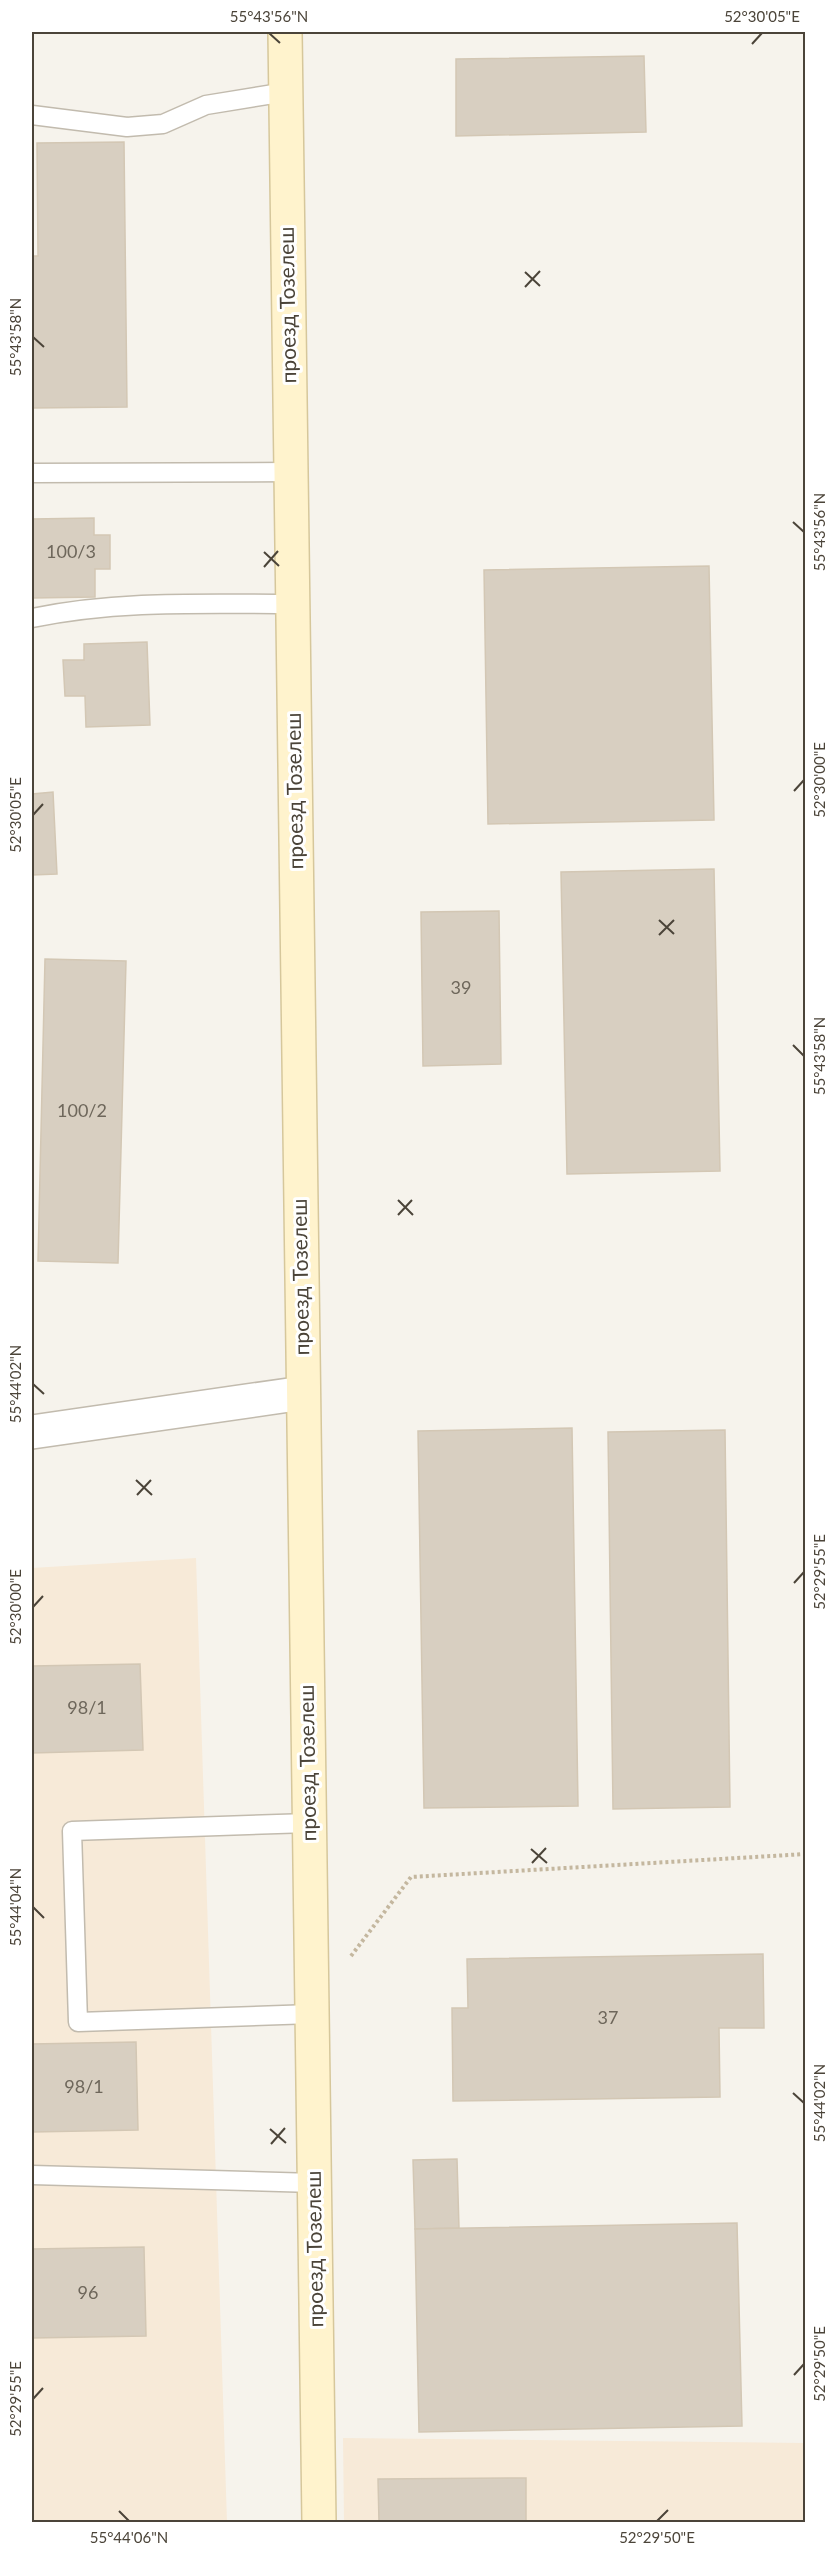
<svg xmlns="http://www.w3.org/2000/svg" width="837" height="2554" font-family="Lato,sans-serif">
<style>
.commercial{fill:#f7ead8}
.building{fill:#d8cfc1;stroke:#d3c7b4;stroke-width:1.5}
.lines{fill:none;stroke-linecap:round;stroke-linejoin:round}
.lane-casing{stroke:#c2bbae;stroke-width:21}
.street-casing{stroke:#c2bbae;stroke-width:36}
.secondary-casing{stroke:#d6c79b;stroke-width:36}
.path{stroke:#c4b79f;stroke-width:4;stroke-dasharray:3 3;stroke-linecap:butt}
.lane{stroke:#fff;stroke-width:18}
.street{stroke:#fff;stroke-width:33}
.secondary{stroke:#fff3cd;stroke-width:33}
.ticks{fill:none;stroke:#4b4439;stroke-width:2}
.labels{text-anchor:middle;stroke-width:6;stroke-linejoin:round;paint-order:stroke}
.number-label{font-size:18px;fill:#6e675b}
.street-label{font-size:21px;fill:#4b4439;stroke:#fff}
.neatline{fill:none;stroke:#4b4439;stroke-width:2}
.ticks-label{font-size:15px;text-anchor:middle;fill:#4b4439}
</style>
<rect width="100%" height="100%" fill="#f6f3ec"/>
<g class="commercial">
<path d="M196,1558l31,964h-195v-954z"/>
<path d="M343,2438l462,5v79h-461z"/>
</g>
<g class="building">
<path d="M644,56l2,76 -190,4v-77z"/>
<path d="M124,142l3,265 -95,1v-152h6l-1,-113z"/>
<path d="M94,518v17h16v34h-15v28l-63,1v-79z"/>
<path d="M709,566l5,254 -226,4 -4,-254z"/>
<path d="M147,642l3,83 -64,2 -1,-31h-20l-2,-36h21v-16z"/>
<path d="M53,792l4,82 -25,1v-81z"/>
<path d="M714,869l6,302 -153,3 -6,-302z"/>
<path d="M499,911l2,153 -78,2 -2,-154z"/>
<path d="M45,959l81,2 -8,302 -80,-2z"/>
<path d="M572,1428l6,378 -154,2 -6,-377z"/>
<path d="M725,1430l5,377 -117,2 -5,-377z"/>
<path d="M140,1664l3,86 -111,3v-87z"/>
<path d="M763,1954l1,74h-45l1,69 -267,4 -1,-93h16l-1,-49z"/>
<path d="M136,2042l2,88 -106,2v-88z"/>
<path d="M457,2159l2,69 -44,1 -2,-69z"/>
<path d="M737,2223l5,203 -323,6 -4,-203z"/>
<path d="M144,2247l2,89 -114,2v-89z"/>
<path d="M526,2478v44h-147l-1,-43z"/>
</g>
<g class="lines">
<g class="lane-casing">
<g id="lane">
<path d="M32,115l95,12 36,-3 43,-19 80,-13"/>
<path d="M32,473l259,-1"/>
<path d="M32,618c87,-18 172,-14 261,-14"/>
<path d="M309,1823l-237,8 6,191 234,-8"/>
<path d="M32,2175l282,8"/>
</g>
</g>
<g class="street-casing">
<path id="street" d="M32,1432l271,-39"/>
</g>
<g class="secondary-casing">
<path id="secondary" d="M285,32l34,2490"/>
</g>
<path class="path" d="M351,1956l60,-79 395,-23"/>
<use href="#lane" class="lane"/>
<use href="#street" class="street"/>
<use href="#secondary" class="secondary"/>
</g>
<path class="ticks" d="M269,33l11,10M752,44l10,-11M525,272l15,14M525,287l15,-16M33,337l11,10M793,522l11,10M264,552l15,14M264,567l14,-16M794,791l10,-11M33,815l10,-11M659,920l15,14M659,935l15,-15M793,1045l11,11M398,1200l15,15M398,1215l14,-15M33,1384l11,10M136,1480l16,15M137,1495l14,-15M794,1583l10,-11M33,1607l10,-11M531,1849l16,14M532,1863l14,-15M33,1907l11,11M793,2093l11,10M270,2129l16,14M271,2144l14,-16M794,2375l10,-11M33,2399l10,-11M119,2511l10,10M657,2521l11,-11"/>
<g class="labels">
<g class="number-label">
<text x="71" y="558">100/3</text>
<text x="461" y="994">39</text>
<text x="82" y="1117">100/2</text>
<text x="87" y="1714">98/1</text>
<text x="608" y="2024">37</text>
<text x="84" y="2093">98/1</text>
<text x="88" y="2299">96</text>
</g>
<g class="street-label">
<text transform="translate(288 305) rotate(-91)" y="7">проезд Тозелеш</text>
<text transform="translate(295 791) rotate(-91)" y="7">проезд Тозелеш</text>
<text transform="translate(301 1277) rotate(-91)" y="7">проезд Тозелеш</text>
<text transform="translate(308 1763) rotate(-91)" y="7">проезд Тозелеш</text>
<text transform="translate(315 2249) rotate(-91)" y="7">проезд Тозелеш</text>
</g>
</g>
<rect width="837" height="2554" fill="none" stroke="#ffffff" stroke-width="66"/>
<rect x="33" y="33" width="771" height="2488" class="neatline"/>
<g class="ticks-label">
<text x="269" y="22">55°43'56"N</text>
<text x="762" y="22">52°30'05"E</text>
<text transform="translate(16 337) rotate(-90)" y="5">55°43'58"N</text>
<text transform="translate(820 532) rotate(-90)" y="5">55°43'56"N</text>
<text transform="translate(820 780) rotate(-90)" y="5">52°30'00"E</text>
<text transform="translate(16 815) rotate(-90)" y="5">52°30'05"E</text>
<text transform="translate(820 1056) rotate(-90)" y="5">55°43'58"N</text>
<text transform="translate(16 1384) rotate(-90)" y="5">55°44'02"N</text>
<text transform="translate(820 1572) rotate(-90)" y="5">52°29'55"E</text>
<text transform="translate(16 1607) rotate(-90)" y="5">52°30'00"E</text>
<text transform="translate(16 1907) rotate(-90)" y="5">55°44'04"N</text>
<text transform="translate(820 2103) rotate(-90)" y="5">55°44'02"N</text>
<text transform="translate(820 2364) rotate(-90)" y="5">52°29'50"E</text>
<text transform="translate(16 2399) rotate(-90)" y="5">52°29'55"E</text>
<text x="129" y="2543">55°44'06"N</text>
<text x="657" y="2543">52°29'50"E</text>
</g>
</svg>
